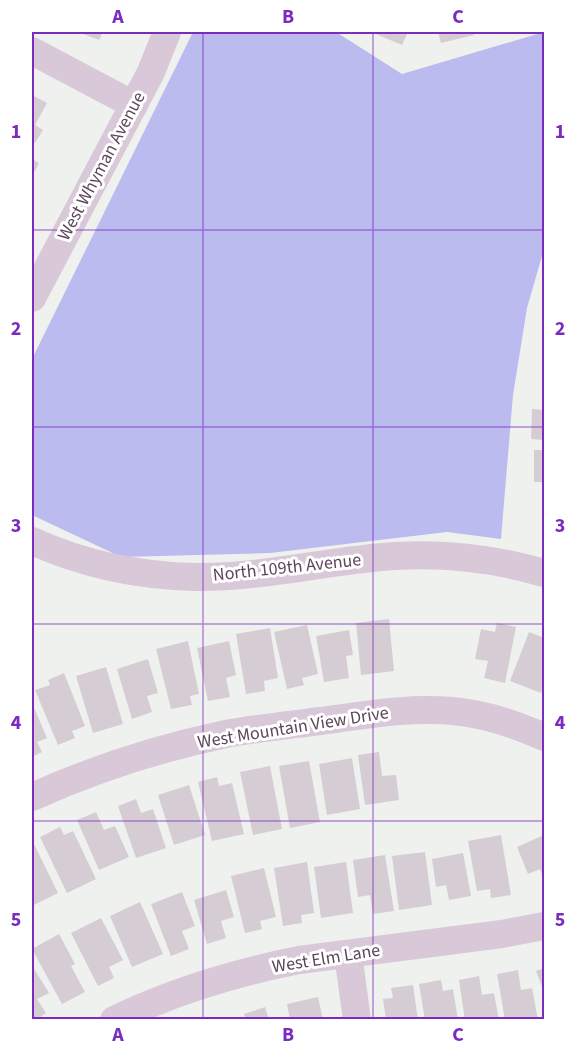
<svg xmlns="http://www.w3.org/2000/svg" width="576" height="1051" font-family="'Source Sans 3',sans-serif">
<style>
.green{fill:#bcbbf0}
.building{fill:#d6cdd4}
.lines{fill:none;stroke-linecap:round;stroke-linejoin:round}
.minor{stroke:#d9c8d7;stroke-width:28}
.grid{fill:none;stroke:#7b2cbf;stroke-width:1.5;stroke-opacity:0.55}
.labels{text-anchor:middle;stroke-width:6;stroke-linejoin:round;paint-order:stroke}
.street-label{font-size:18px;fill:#5d465a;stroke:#fff}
.neatline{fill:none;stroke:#7b2cbf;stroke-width:2}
.grid-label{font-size:20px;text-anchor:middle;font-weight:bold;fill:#7b2cbf}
</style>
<rect width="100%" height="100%" fill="#eff1ee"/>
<path class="green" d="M193,32h143l66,42 142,-42v217l-17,59 -14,87 -12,144 -54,-7 -177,21 -149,4 -89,-42v-156z"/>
<g class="building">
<path d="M78,32h25l-4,8z"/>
<path d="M371,32h37l-6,13z"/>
<path d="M438,32h35l1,3 -33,8z"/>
<path d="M32,95l15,8 -12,22 8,5 -8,13 -3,-2z"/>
<path d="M32,159l7,4 -7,13z"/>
<path d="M532,409l12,1v30l-13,-1z"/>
<rect x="534" y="450" width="10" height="32"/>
<path d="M389,619l5,52 -33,4 -5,-52z"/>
<path d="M497,623l19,4 -11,56 -21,-5 4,-17 -13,-2 6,-30 14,3z"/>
<path d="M307,625l11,49 -16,4 2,7 -17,4 -13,-57z"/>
<path d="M270,628l8,50 -14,3 1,10 -19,3 -10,-60z"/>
<path d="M349,630l4,25 -7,1 3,22 -25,4 -8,-46z"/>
<path d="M529,632l15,6v45l-3,10 -31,-12z"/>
<path d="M188,641l11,53 -9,2 2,9 -21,4 -15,-60z"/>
<path d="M229,641l7,34 -10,3 4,19 -22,4 -11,-53z"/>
<path d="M148,659l10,34 -11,3 5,16 -20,7 -15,-50z"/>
<path d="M106,667l17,57 -30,9 -17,-57z"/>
<path d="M64,673l21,53 -13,5 3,7 -17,7 -23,-55 15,-5 -2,-5z"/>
<path d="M32,703l15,35 -10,4 5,10 -10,5z"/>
<path d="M379,752l3,24 14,-1 3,25 -34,5 -7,-50z"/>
<path d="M352,758l8,51 -33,6 -8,-51z"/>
<path d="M309,761l11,61 -30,6 -11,-62z"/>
<path d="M270,766l12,63 -29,6 -13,-63z"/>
<path d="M217,777l2,9 13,-3 12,51 -32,7 -14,-59z"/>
<path d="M189,785l16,50 -31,10 -16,-50z"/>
<path d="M136,799l5,14 12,-4 13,39 -30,10 -18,-52z"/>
<path d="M96,812l8,18 11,-4 14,31 -30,13 -22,-50z"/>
<path d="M60,827l4,8 9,-4 23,48 -29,14 -27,-56z"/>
<path d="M501,835l10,60 -20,3 -1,-9 -13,2 -9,-50z"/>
<path d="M544,835v45l-4,-11 -12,5 -11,-27z"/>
<path d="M32,840l26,53 -26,13z"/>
<path d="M425,852l7,53 -33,5 -7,-54z"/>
<path d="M463,853l8,43 -22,4 -3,-15 -10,2 -4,-28z"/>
<path d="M385,855l9,56 -21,3 -3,-19 -12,2 -5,-37z"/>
<path d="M307,862l7,51 -13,2 1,8 -19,3 -9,-58z"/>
<path d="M346,862l7,51 -32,5 -7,-51z"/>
<path d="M264,868l12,49 -16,4 2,8 -17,4 -14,-57z"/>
<path d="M226,890l8,27 -13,4 5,17 -19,6 -13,-44z"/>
<path d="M182,892l13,34 -13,5 7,18 -18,7 -20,-52z"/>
<path d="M140,902l23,52 -31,13 -22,-51z"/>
<path d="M101,918l22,42 -14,7 5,11 -16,8 -27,-53z"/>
<path d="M59,934l16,30 -4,2 14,26 -23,12 -30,-55z"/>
<path d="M33,967l16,26 -12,6 9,14 -10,7h-4v-52z"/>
<path d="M544,968v24l-8,-21z"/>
<path d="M518,970l3,20 11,-2 6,32h-33l-8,-46z"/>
<path d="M479,976l3,19 12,-2 5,27h-34l-6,-40z"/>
<path d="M441,980l2,11 10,-2 5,31h-33l-6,-36z"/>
<path d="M413,985l5,35h-32l-3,-21 10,-1 -2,-10z"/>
<path d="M318,997l5,23h-33l-3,-16z"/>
<path d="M265,1007l4,13h-23l-2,-6z"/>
</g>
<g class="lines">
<g class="minor">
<path d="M32,51l102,54"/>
<path d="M32,298l119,-226 16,-40"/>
<path d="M32,541c51,23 108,35 164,36 67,1 133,-17 199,-21 51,-3 101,3 149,17"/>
<path d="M32,797c62,-28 127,-49 194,-63 32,-6 64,-9 95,-13 44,-6 87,-14 132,-10 32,3 62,13 91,26"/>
<path d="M348,954l9,66"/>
<path d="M114,1020c60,-29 120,-47 185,-60l203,-26 42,-8"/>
</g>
</g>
<path class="grid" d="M203,32v988M373,32v988M32,230h512M32,427h512M32,624h512M32,821h512"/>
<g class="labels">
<g class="street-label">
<text transform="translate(101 166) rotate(-62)" y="6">West Whyman Avenue</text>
<text transform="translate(287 567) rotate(-6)" y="6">North 109th Avenue</text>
<text transform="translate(293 727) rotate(-9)" y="6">West Mountain View Drive</text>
<text transform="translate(326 958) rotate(-9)" y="6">West Elm Lane</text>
</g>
</g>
<rect width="576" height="1051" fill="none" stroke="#ffffff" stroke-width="66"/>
<rect x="33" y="33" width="510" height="985" class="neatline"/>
<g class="grid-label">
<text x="118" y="23">A</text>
<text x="288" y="23">B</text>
<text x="458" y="23">C</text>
<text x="16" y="138">1</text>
<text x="560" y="138">1</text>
<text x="16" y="335">2</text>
<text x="560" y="335">2</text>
<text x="16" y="532">3</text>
<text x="560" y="532">3</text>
<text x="16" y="729">4</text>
<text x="560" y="729">4</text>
<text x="16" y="926">5</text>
<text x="560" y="926">5</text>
<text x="118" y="1041">A</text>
<text x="288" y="1041">B</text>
<text x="458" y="1041">C</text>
</g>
</svg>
